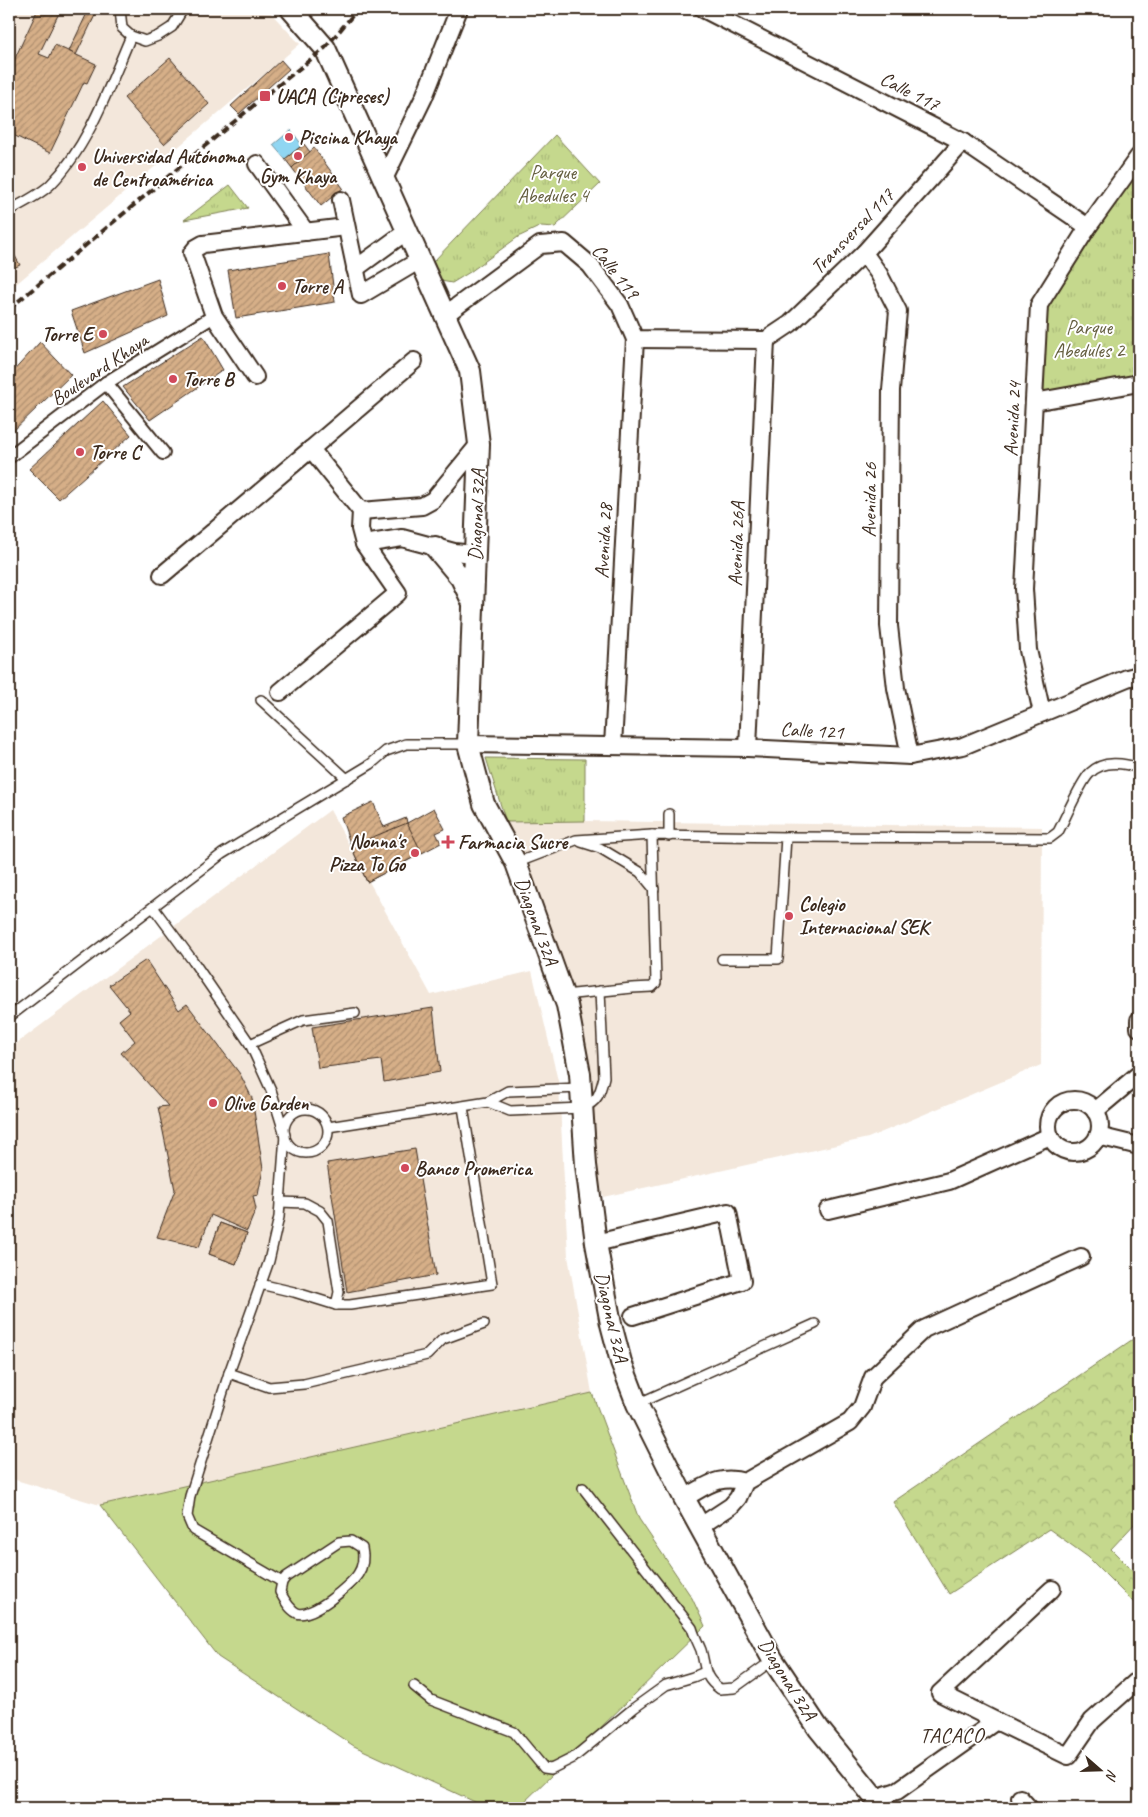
<svg xmlns="http://www.w3.org/2000/svg" width="1148" height="1817" font-family="Caveat,sans-serif">
<style>
.built{fill:#f3e7db}
.grass{fill:#c5d88d;stroke:#808156}
.forest{fill:url(#forest-crowns);stroke:#808156}
.park{fill:url(#park-tufts);stroke:#808156}
.water{fill:#90d6f2;stroke:#6e919d}
.building{fill:url(#building-hatch);stroke:#3b2a1e}
.lines{fill:none;stroke-linecap:round;stroke-linejoin:round}
.service-casing{stroke:#3b2a1e;stroke-width:12}
.pedestrian-casing{stroke:#3b2a1e;stroke-width:16}
.minor-casing{stroke:#3b2a1e;stroke-width:20}
.tertiary-casing{stroke:#3b2a1e;stroke-width:24}
.service{stroke:#fff;stroke-width:9}
.pedestrian{stroke:#fff;stroke-width:12}
.minor{stroke:#fff;stroke-width:16}
.tertiary{stroke:#fff;stroke-width:20}
.rail{stroke:#3b2a1e;stroke-width:4;stroke-dasharray:8 4;stroke-linecap:butt}
.poi-dot{fill:#d1495b;stroke:#fff;stroke-width:2}
.labels{text-anchor:middle;stroke-width:4;stroke-linejoin:round;paint-order:stroke}
.street-label{font-size:20px;fill:#3b2a1e;stroke:#fff}
.poi-label{font-size:20px;font-weight:bold;fill:#3b2a1e;stroke:#fff;text-anchor:start}
.park-label{font-size:20px;fill:#645e3f;stroke:#fff}
.neighbourhood-label{font-size:21px;letter-spacing:1px;fill:#3b2a1e;stroke:#fff}
</style>
<defs>
<pattern id="forest-crowns" width="20" height="18" patternUnits="userSpaceOnUse" patternTransform="scale(1.25)"><rect width="20" height="18" fill="#c5d88d"/><path d="M2 6a3 3 0 1 1 6 0M12 15a3 3 0 1 1 6 0" fill="none" stroke="#aaba79"/></pattern>
<pattern id="park-tufts" width="24" height="20" patternUnits="userSpaceOnUse" patternTransform="scale(1.25)"><rect width="24" height="20" fill="#c5d88d"/><path d="M3 7l-1-3M5 7V3M7 7l1-3M15 17l-1-3M17 17v-4M19 17l1-3" fill="none" stroke="#aaba79"/></pattern>
<pattern id="building-hatch" width="6" height="6" patternUnits="userSpaceOnUse" patternTransform="scale(1.25)"><rect width="6" height="6" fill="#d6af88"/><path d="M-1 1l2-2M0 6l6-6M5 7l2-2" fill="none" stroke="#af8f6f"/></pattern>
</defs>
<rect width="100%" height="100%" fill="#fff"/>
<filter id="ink" filterUnits="userSpaceOnUse"><feTurbulence type="fractalNoise" baseFrequency=".02" numOctaves="2"/><feDisplacementMap in="SourceGraphic" scale="10" xChannelSelector="R" yChannelSelector="G"/><feConvolveMatrix kernelMatrix="1 2 1 2 8 2 1 2 1" color-interpolation-filters="sRGB"/></filter>
<g filter="url(#ink)">
<g class="built">
<path d="M9,9h258l33,35 -291,246z"/>
<path d="M486,758l99,1v62l457,6 -1,238 -173,73 -265,59 -38,-192z"/>
<path d="M330,810l101,185 101,-24 27,114 9,171 24,137 -492,112 -91,-27v-429z"/>
</g>
<path class="grass" d="M592,1393l47,126 53,79 13,28 -187,182h-30l-134,-62 -136,-89 -118,-152z"/>
<path class="forest" d="M1139,1335v184l-28,30 28,28v31l-51,-51 -39,-28 -100,65 -56,-92z"/>
<g class="park">
<path d="M555,135l45,49 -45,43 -14,-1 -23,11 -48,35 -18,11 -11,-2 -9,-18z"/>
<path d="M1139,157v226l-105,19 5,-97z"/>
<path d="M230,185l18,23 -64,12z"/>
<path d="M486,758l99,1v62l-79,1z"/>
</g>
<path class="water" d="M291,130l11,15 -17,14 -12,-14z"/>
<g class="building">
<path d="M38,9h23l-22,45 10,4 6,-13 41,19 -9,19 -3,-1 -34,71 -41,-20v-62z"/>
<path d="M89,9h9l-22,46 -7,-4z"/>
<path d="M170,58l39,46 -45,40 -40,-46z"/>
<path d="M281,60l8,9 -50,45 -8,-8z"/>
<path d="M304,144l6,8 -18,16 -7,-9z"/>
<path d="M314,148l29,40 -22,18 -29,-38z"/>
<path d="M11,249l9,16 -11,5v-20z"/>
<path d="M329,254l6,48 -99,16 -8,-48z"/>
<path d="M158,279l10,37 -83,37 -14,-42z"/>
<path d="M203,336l20,34 -73,50 -27,-33z"/>
<path d="M40,342l31,33 -62,60v-59z"/>
<path d="M103,401l28,34 -72,64 -30,-30z"/>
<path d="M373,802l11,25 22,-9 1,5 27,-15 11,21 -9,4 5,10 -74,39 -16,-36 -10,-29z"/>
<path d="M407,823l15,30 -55,29 -16,-36z"/>
<path d="M146,960l33,50 8,-6 53,70 12,24 11,71 -5,26 -5,1 3,13 -9,22 -36,-16 -12,32 -42,-10 18,-47 -17,-83 10,-1 -47,-53 14,-12 -16,-21 11,-9 -21,-26z"/>
<path d="M433,1008l7,64 -56,10 -3,-22 -63,8 -6,-41z"/>
<path d="M415,1149l21,126 -89,17 -20,-129z"/>
<path d="M220,1223l27,10 -11,31 -27,-10z"/>
<path d="M220,1223l27,10 -11,31 -27,-10z"/>
</g>
<g class="lines">
<g class="service-casing">
<g id="service">
<path d="M120,9l2,19 9,8 14,5 13,-5 14,-9 11,-18"/>
<path d="M9,211c13,-8 31,-16 42,-27 38,-38 59,-100 80,-148"/>
<path d="M261,700l86,79"/>
<path d="M669,814v22"/>
<path d="M786,837l264,1 8,-6c7,-13 23,-51 32,-59 13,-13 34,-10 49,-5"/>
<path d="M581,842l19,6 40,24 14,17"/>
<path d="M516,863l60,-23 76,-5 134,2 -8,122h-56"/>
<path d="M153,907l40,54 57,83 21,46 14,45 -6,82 -10,44 -40,112 -39,123 -3,20 6,14 89,52"/>
<path d="M564,995l68,-7 20,-1 4,-4 -4,-148"/>
<path d="M9,1017l213,-163 149,-90 15,-13 20,-7h62"/>
<path d="M250,1044l53,-24 52,-7"/>
<path d="M488,1102l22,9 72,-3c16,-6 18,-15 22,-31l-4,-86"/>
<circle cx="306" cy="1131" r="22"/>
<path d="M328,1127l160,-25 20,-11 72,-3"/>
<path d="M260,1284l34,8 42,13 3,-13 -11,-71 -8,-10 -15,-8 -25,-1"/>
<path d="M336,1305h14l142,-21 -29,-177"/>
<path d="M229,1373l40,14 35,-3 123,-29 16,-16 41,-15"/>
<path d="M637,1404l178,-80"/>
<path d="M583,1488l109,140c2,7 6,15 9,22 5,18 2,27 19,39l14,-1 39,-28"/>
<path d="M351,1541l11,7c2,9 2,17 -4,26 -7,11 -47,45 -61,39 -8,-4 -13,-14 -17,-21l2,-10 4,-5 53,-35z"/>
<path d="M414,1686l17,14 83,32 30,36 7,1 22,-11 61,-50 32,-23 27,-8 12,-5"/>
</g>
</g>
<g class="pedestrian-casing">
<g id="pedestrian">
<path d="M106,383l57,70"/>
<path d="M9,457l97,-74 108,-67"/>
</g>
</g>
<g class="minor-casing">
<g id="minor">
<path d="M703,9l260,133 125,85"/>
<path d="M257,164l49,68"/>
<path d="M384,179l40,-82 35,-88"/>
<path d="M341,200l20,95 59,-35"/>
<path d="M864,253l15,21 19,37 -7,79 -2,236 7,62 14,68"/>
<path d="M355,269l52,-38"/>
<path d="M445,315l95,-70 24,-2 26,22 30,40 15,34 131,1"/>
<path d="M766,340l24,-16 74,-71 99,-111"/>
<path d="M255,377l-41,-61 -22,-63 4,-5 7,-4 143,-17"/>
<path d="M1034,402l105,-19"/>
<path d="M311,449l103,-88"/>
<path d="M361,511l61,-5 11,-6 46,-56"/>
<path d="M364,544l38,-6 52,14 20,2"/>
<path d="M162,575l149,-126 50,62 -1,18 4,15 34,49 -118,99"/>
<path d="M1042,713l-14,-63 -4,-61 15,-284 49,-78 51,-71"/>
<path d="M468,744l280,4 162,8 53,-10 164,-68 12,-3"/>
<path d="M613,746l22,-407"/>
<path d="M748,748l18,-408"/>
<path d="M1139,1020v8"/>
<circle cx="1074" cy="1126" r="26"/>
<path d="M1095,1111l44,-37"/>
<path d="M1098,1136l41,10"/>
<path d="M828,1210l121,-29 101,-45"/>
<path d="M596,1243l132,-31 14,69 -109,35"/>
<path d="M684,1498c23,-12 35,-24 61,-16"/>
<path d="M699,1527l32,-21 7,-8 7,-16 105,-60 12,-15 11,-30 51,-48 157,-72"/>
<path d="M996,1721l72,35 24,-35 47,-42"/>
<path d="M875,1798l22,-7 99,-70 -56,-28 112,-104"/>
<path d="M1020,1798l9,10"/>
</g>
</g>
<g class="tertiary-casing">
<g id="tertiary">
<path d="M291,9l34,39 145,323 9,73 -11,300 16,60 32,59 51,142 13,69 6,91 10,78 15,81 10,38 16,42 47,94 89,162 46,69 64,79"/>
<path d="M435,547l26,31 11,23"/>
</g>
</g>
<use href="#service" class="service"/>
<use href="#pedestrian" class="pedestrian"/>
<use href="#minor" class="minor"/>
<use href="#tertiary" class="tertiary"/>
<path class="rail" d="M9,309l256,-213 60,-48 33,-39"/>
</g>
</g>
<g class="poi-dot">
<rect x="259" y="90" width="12" height="12" rx="2.5"/>
<circle cx="289" cy="137" r="5"/>
<circle cx="298" cy="156" r="5"/>
<circle cx="82" cy="167" r="5"/>
<circle cx="282" cy="286" r="5"/>
<circle cx="103" cy="334" r="5"/>
<circle cx="173" cy="379" r="5"/>
<circle cx="80" cy="452" r="5"/>
<path d="M445.5 834.5h5v5h5v5h-5v5h-5v-5h-5v-5h5z"/>
<circle cx="415" cy="853" r="5"/>
<circle cx="789" cy="916" r="5"/>
<circle cx="213" cy="1103" r="5"/>
<circle cx="405" cy="1168" r="5"/>
</g>
<g class="labels">
<g class="street-label">
<text transform="translate(910 91) rotate(27)" y="7">Calle 117</text>
<text transform="translate(852 231) rotate(-46)" y="7">Transversal 117</text>
<text transform="translate(616 271) rotate(52)" y="7">Calle 119</text>
<text transform="translate(99 369) rotate(-34)" y="7">Boulevard Khaya</text>
<text transform="translate(1012 419) rotate(-87)" y="7">Avenida 24</text>
<text transform="translate(869 500) rotate(-89)" y="7">Avenida 26</text>
<text transform="translate(476 515) rotate(-88)" y="7">Diagonal 32A</text>
<text transform="translate(603 541) rotate(-87)" y="7">Avenida 28</text>
<text transform="translate(736 544) rotate(-88)" y="7">Avenida 26A</text>
<text transform="translate(812 730) rotate(3)" y="7">Calle 121</text>
<text transform="translate(537 921) rotate(70)" y="7">Diagonal 32A</text>
<text transform="translate(612 1317) rotate(77)" y="7">Diagonal 32A</text>
<text transform="translate(788 1679) rotate(58)" y="7">Diagonal 32A</text>
</g>
<g class="poi-label">
<text x="276" y="103">UACA (Cipreses)</text>
<text x="299" y="144">Piscina Khaya</text>
<text x="92" y="163">Universidad Autónoma<tspan x="92" dy="23">de Centroamérica</tspan></text>
<text x="298" y="183" text-anchor="middle">Gym Khaya</text>
<text x="292" y="293">Torre A</text>
<text x="93" y="341" text-anchor="end">Torre E</text>
<text x="183" y="386">Torre B</text>
<text x="90" y="459">Torre C</text>
<text x="405" y="848" text-anchor="end">Nonna's<tspan x="405" dy="23">Pizza To Go</tspan></text>
<text x="458" y="849">Farmacia Sucre</text>
<text x="799" y="911">Colegio<tspan x="799" dy="23">Internacional SEK</tspan></text>
<text x="223" y="1110">Olive Garden</text>
<text x="415" y="1175">Banco Promerica</text>
</g>
<g class="park-label">
<text x="553" y="179">Parque<tspan x="553" dy="23">Abedules 4</tspan></text>
<text x="1089" y="334">Parque<tspan x="1089" dy="23">Abedules 2</tspan></text>
</g>
<g class="neighbourhood-label">
<text x="952" y="1742">TACACO</text>
</g>
</g>
<rect width="1148" height="1817" fill="none" stroke="#fff" stroke-width="30"/>
<rect x="15" y="15" width="1118" height="1787" fill="none" stroke="#3b2a1e" stroke-width="2" filter="url(#ink)"/>
<g transform="translate(1100 1770) rotate(110)" stroke="#ffffff" stroke-width="4" paint-order="stroke">
<path d="M0-4L9 19L0 12L-9 19Z" fill="#3b2a1e"/>
<text y="-8" font-size="14" font-weight="bold" text-anchor="middle" fill="#3b2a1e">N</text>
</g>
</svg>
